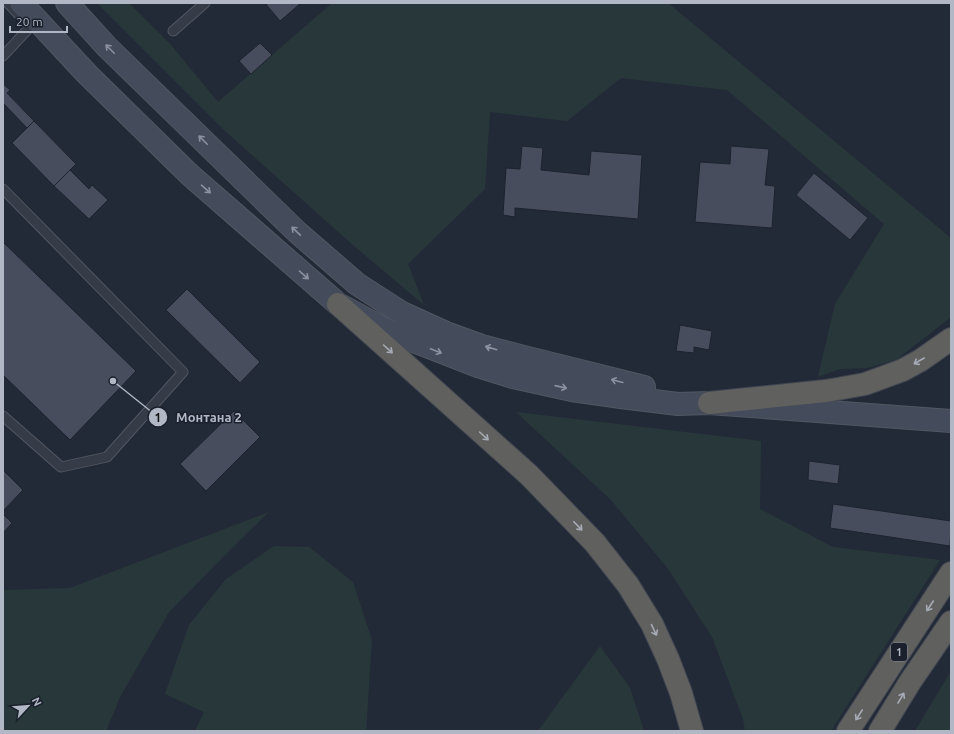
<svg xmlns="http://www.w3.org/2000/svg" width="954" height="734" font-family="Ubuntu,sans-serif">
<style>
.green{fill:#28383a}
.building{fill:#474d5d;stroke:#1d232e}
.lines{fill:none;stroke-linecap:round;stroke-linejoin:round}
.service-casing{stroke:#515762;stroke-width:11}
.secondary-casing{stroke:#515762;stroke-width:24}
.trunk-casing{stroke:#414752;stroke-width:24}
.service{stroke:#363c47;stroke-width:9}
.secondary{stroke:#444b5a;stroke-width:22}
.trunk{stroke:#60605e;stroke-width:22}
.oneway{stroke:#8b919f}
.oneway2{stroke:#a5aab5}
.labels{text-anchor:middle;stroke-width:3;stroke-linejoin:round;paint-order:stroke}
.shield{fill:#1b212c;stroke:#848a96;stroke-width:1}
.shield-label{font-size:11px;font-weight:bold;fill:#b1b7c4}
.leader{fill:none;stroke:#b1b7c4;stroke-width:1.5}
.callout-dot{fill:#b1b7c4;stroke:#1b212c;stroke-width:1.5}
.mark-label{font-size:12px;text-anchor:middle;font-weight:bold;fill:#111}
.callout-label{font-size:13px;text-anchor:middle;font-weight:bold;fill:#b1b7c4;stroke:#1b212c;stroke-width:3;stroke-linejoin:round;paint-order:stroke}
</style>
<rect width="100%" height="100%" fill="#232a37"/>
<g class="green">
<path d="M97,3h32l42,42 47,57 114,-99h336l283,235v79l-55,43 -29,8 -27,1 -22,8 17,-73 49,-80 -157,-134 -106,-12 -54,43 -77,-9 -5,77 -77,75 16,41 -71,-60 -128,-114z"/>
<path d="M516,412l245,29 -1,68 73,38 107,13 -109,171h-86l-2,-12 -31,-82 -43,-67 -58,-70z"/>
<path d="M269,512l-33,32 -67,68 -49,85 -14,34h-103v-141l67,-2z"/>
<path d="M274,546l35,1 44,35 19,58 -6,91h-171l9,-19 -39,-18 24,-69 37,-46z"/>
<path d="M600,646l30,42 14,43h-106z"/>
<path d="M951,671v60h-36z"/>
</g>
<g class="building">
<path d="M265,3h36l-21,18z"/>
<path d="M260,43l12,12 -21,19 -12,-13z"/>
<path d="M3,84l7,6 -3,3 27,28 -7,7 -24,-25z"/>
<path d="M34,121l42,43 -22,22 -42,-43z"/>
<path d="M522,146l21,2 -2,22 48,5 2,-24 51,4 -4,64 -123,-11v9l-12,-2 3,-47 14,1z"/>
<path d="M731,146l38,3 -4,36 10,1 -3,42 -77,-6 5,-60 30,2z"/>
<path d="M70,170l19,19 3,-4 16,15 -19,19 -35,-33z"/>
<path d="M814,173l54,45 -18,22 -54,-45z"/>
<path d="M3,242l133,129 -66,69 -67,-65z"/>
<path d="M187,289l73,73 -20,21 -74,-73z"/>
<path d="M680,325l32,6 -3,19 -15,-3v6l-18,-2z"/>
<path d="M234,411l26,26 -54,54 -26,-27z"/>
<path d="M809,461l31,4 -2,19 -30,-4z"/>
<path d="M3,470l20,20 -20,21z"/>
<path d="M833,504l118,17 -1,25 -120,-18z"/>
<path d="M3,514l9,9 -9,10z"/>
</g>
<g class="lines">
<g class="service-casing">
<g id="service">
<path d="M8,3l11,12"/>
<path d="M173,31l32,-28"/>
<path d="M3,56l27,-29"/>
<path d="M3,189l180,183 -76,85 -46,10 -58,-51"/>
</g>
</g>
<g class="secondary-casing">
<g id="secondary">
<path d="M21,3l66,71 103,101 148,129 50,27 90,35 35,11 59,13 49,7 57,7 31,-1 242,18"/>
<path d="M67,3l40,44 190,185 60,52 45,29 44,20 36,13 42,11 120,30"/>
</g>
</g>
<g class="trunk-casing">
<g id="trunk">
<path d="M338,304l191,171 66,68 33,42 24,39 16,35 13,34 11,38"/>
<path d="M709,403l117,-12 39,-7 38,-14 18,-10 30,-21"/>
<path d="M848,731l103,-158"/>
<path d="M880,731l30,-49 41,-60"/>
</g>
</g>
<use href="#service" class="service"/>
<use href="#secondary" class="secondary"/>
<use href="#trunk" class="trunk"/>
</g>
<defs><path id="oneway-shaft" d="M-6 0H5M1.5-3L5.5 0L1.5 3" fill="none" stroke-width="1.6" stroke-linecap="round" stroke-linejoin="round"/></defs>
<g class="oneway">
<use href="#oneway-shaft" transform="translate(110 49) rotate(-135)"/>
<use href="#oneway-shaft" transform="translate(203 140) rotate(-135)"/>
<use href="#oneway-shaft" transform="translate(206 189) rotate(41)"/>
<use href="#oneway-shaft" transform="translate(296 231) rotate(-137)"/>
<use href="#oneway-shaft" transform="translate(304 275) rotate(41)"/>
<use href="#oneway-shaft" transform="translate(491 348) rotate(-164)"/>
<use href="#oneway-shaft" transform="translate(436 351) rotate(21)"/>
<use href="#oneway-shaft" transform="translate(617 381) rotate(-165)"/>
<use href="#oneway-shaft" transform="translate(561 387) rotate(13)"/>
</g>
<g class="oneway2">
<use href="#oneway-shaft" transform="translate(388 349) rotate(42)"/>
<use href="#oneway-shaft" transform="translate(919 361) rotate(150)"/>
<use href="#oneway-shaft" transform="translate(484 436) rotate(42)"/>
<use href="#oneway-shaft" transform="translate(578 526) rotate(46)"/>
<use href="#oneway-shaft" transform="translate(930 606) rotate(123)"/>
<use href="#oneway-shaft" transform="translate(654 630) rotate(65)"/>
<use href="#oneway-shaft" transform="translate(901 698) rotate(-59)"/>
<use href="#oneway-shaft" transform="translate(859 715) rotate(123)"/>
</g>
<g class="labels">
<rect class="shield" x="891" y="643" width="16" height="18" rx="3"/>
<g class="shield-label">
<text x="899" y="656">1</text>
</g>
</g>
<path class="leader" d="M113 381L158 417"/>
<g class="callout-dot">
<circle cx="113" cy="381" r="4"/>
<circle cx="158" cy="417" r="10"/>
</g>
<g class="mark-label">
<text x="158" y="422">1</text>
</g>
<g class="callout-label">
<text x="209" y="422">Монтана 2</text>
</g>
<rect width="954" height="734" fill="none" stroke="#b1b7c4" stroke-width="8"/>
<g transform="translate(28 706) rotate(64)" stroke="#1b212c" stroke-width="3" paint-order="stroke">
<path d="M0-3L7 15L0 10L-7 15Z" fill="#b1b7c4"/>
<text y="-6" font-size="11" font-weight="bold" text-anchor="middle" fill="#b1b7c4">N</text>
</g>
<path d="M10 26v6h57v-6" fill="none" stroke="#b1b7c4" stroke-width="2"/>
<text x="16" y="26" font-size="12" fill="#b1b7c4" stroke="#1b212c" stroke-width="3" paint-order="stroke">20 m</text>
</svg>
